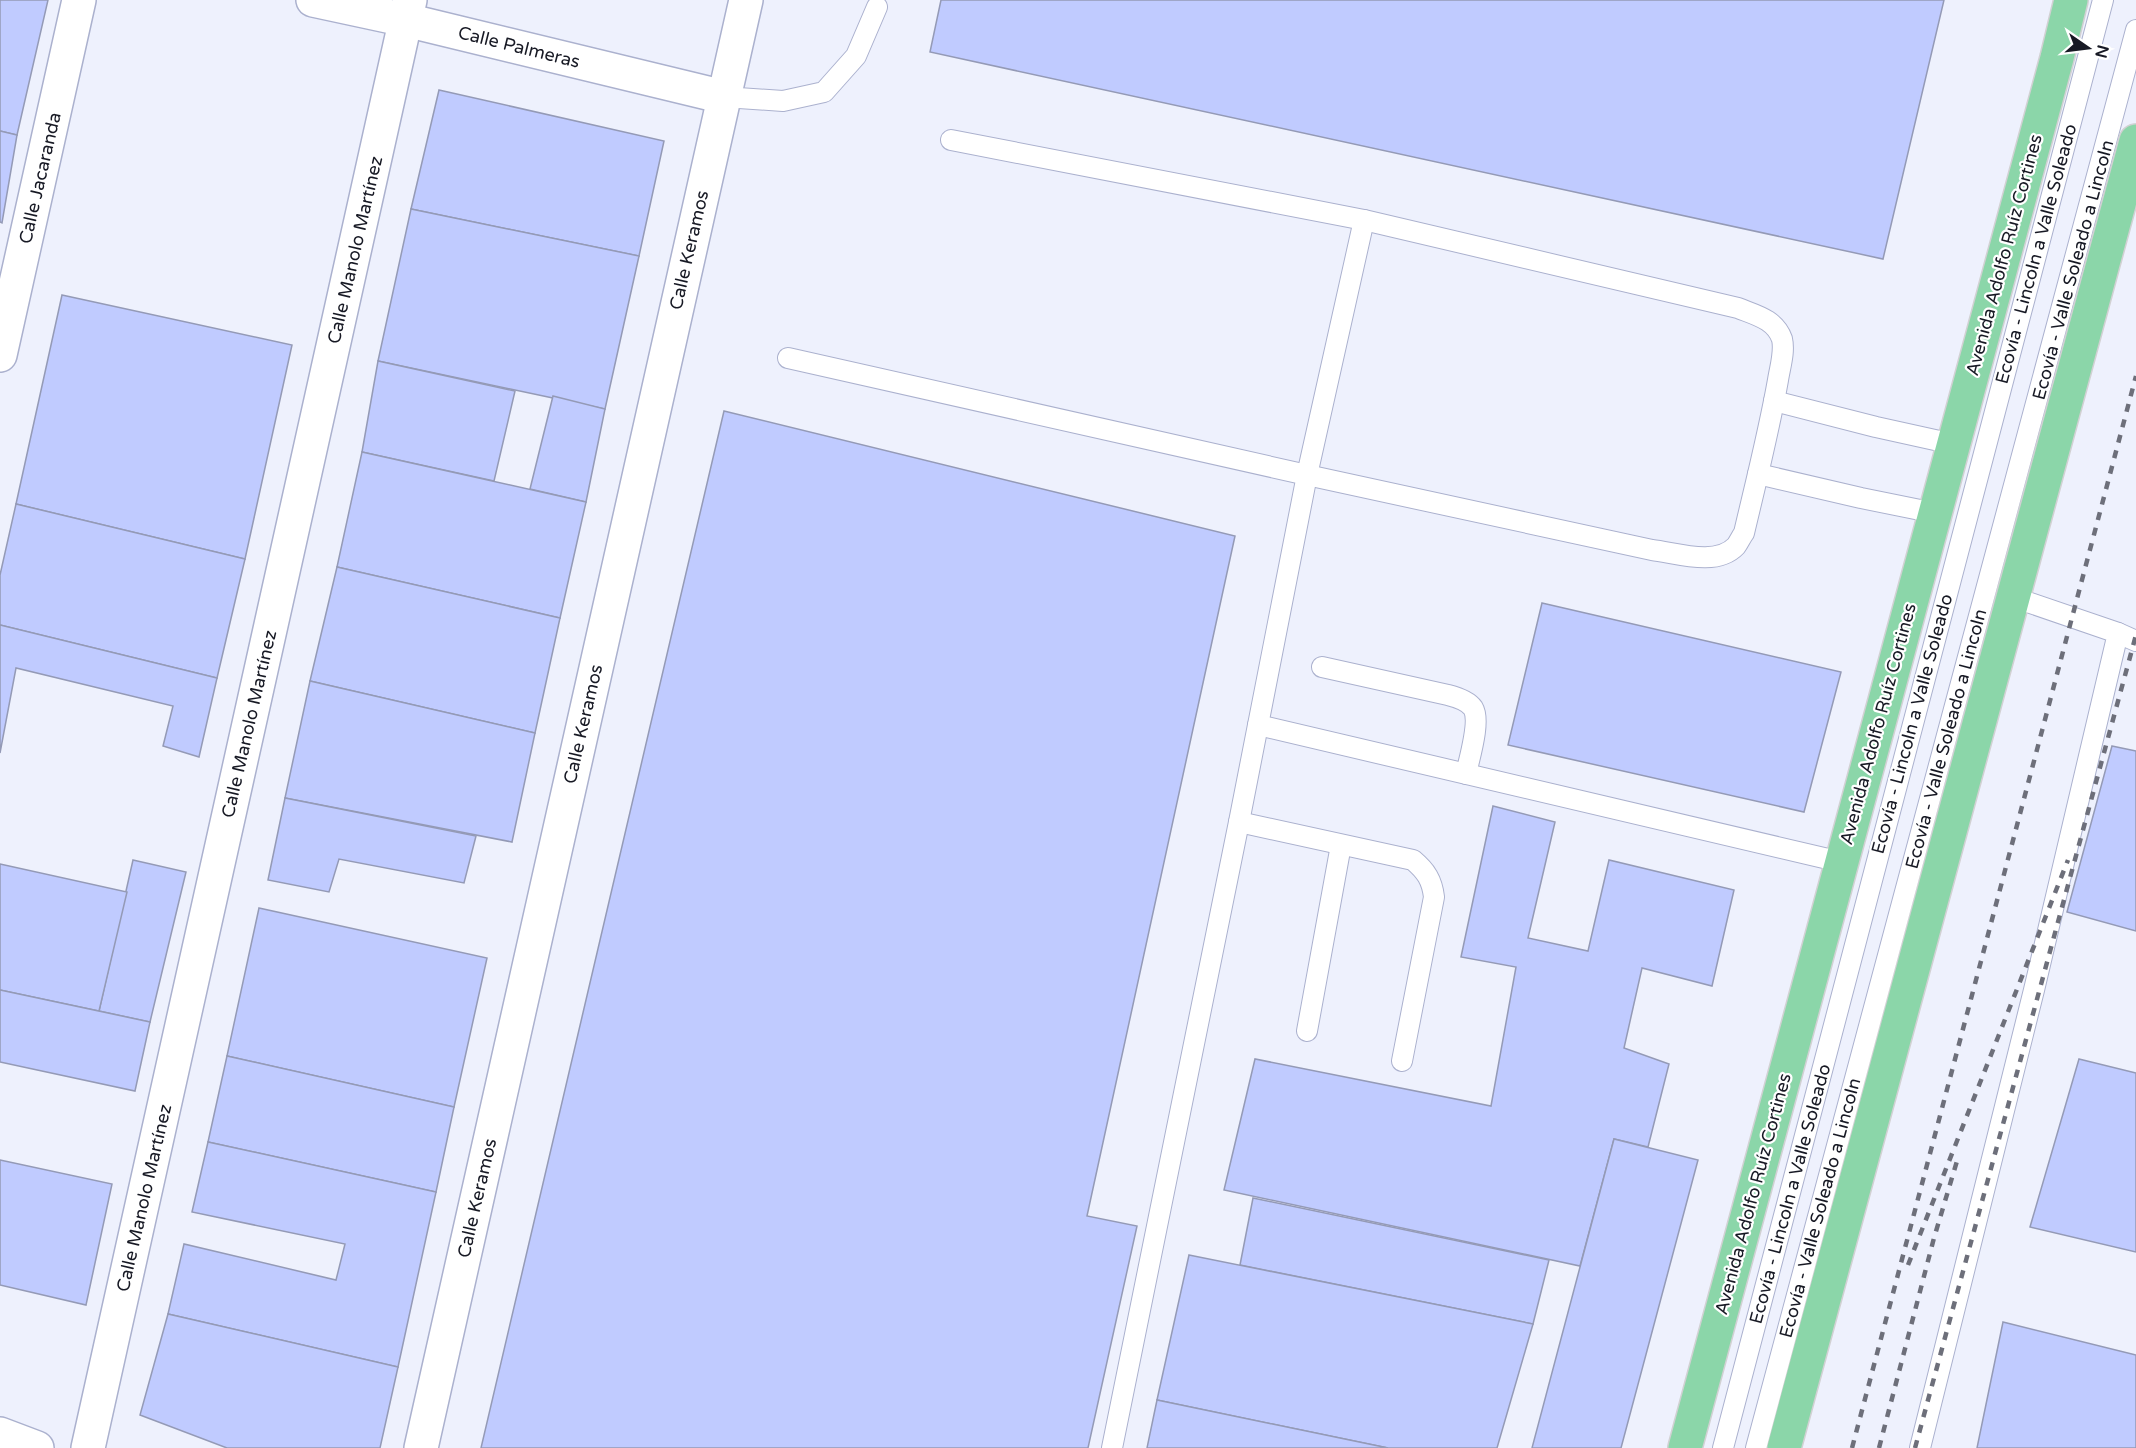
<svg xmlns="http://www.w3.org/2000/svg" width="2136" height="1448" font-family="'Varela Round',sans-serif">
<style>
.building{fill:#c0cbff;stroke:#949ab6;stroke-width:1.5}
.lines{fill:none;stroke-linecap:round;stroke-linejoin:round}
.lane-casing{stroke:#abb1ce;stroke-width:22}
.street-casing{stroke:#abb1ce;stroke-width:36}
.secondary-casing{stroke:#abb1ce;stroke-width:36}
.primary-casing{stroke:#d1d1d3;stroke-width:36}
.lane{stroke:#fff;stroke-width:20}
.street{stroke:#fff;stroke-width:33}
.secondary{stroke:#fff;stroke-width:33}
.primary{stroke:#8bd6a9;stroke-width:33}
.rail{stroke:#6d6f7a;stroke-width:4.5;stroke-dasharray:8 8;stroke-linecap:butt}
.labels{text-anchor:middle;stroke-width:4.5;stroke-linejoin:round;paint-order:stroke}
.street-label{font-size:18px;fill:#171924;stroke:#fff}
</style>
<rect width="100%" height="100%" fill="#eef1fd"/>
<g class="building">
<path d="M0,0h48l-31,135 -17,-4z"/>
<path d="M941,0h1003l-61,259 -953,-207z"/>
<path d="M439,90l225,51 -25,115 -228,-47z"/>
<path d="M0,131l17,4 -15,88 -2,-1z"/>
<path d="M411,209l228,47 -34,153 -227,-48z"/>
<path d="M62,295l230,50 -47,214 -229,-55z"/>
<path d="M378,361l137,30 -21,90 -132,-29z"/>
<path d="M553,396l52,13 -19,93 -56,-13z"/>
<path d="M724,411l511,125 -148,680 50,10 -49,222h-607z"/>
<path d="M362,452l224,50 -26,116 -223,-51z"/>
<path d="M16,504l229,55 -28,119 -217,-53v-50z"/>
<path d="M337,567l223,51 -25,115 -225,-52z"/>
<path d="M1542,603l299,69 -37,140 -296,-67z"/>
<path d="M0,625l217,53 -18,79 -36,-11 10,-40 -157,-38 -16,85z"/>
<path d="M310,681l225,52 -23,109 -227,-44z"/>
<path d="M2112,746l24,5v180l-69,-19z"/>
<path d="M285,798l191,38 -12,47 -125,-24 -10,33 -61,-12z"/>
<path d="M1493,806l62,16 -27,116 60,13 21,-91 125,30 -22,96 -70,-18 -18,80 45,16 -21,83 -34,-8 -34,127 -356,-76 31,-131 236,47 25,-139 -55,-10z"/>
<path d="M133,860l53,12 -36,150 -51,-11z"/>
<path d="M0,864l127,28 -28,119 -99,-21z"/>
<path d="M259,908l228,50 -33,149 -227,-51z"/>
<path d="M0,990l150,32 -15,69 -135,-29z"/>
<path d="M227,1056l227,51 -18,85 -228,-50z"/>
<path d="M2079,1059l57,14v179l-106,-25z"/>
<path d="M1614,1139l84,21 -77,288h-89z"/>
<path d="M208,1142l228,50 -38,175 -230,-53 16,-70 152,36 9,-36 -153,-32z"/>
<path d="M0,1160l112,24 -26,121 -86,-20z"/>
<path d="M1253,1198l296,62 -16,64 -293,-59z"/>
<path d="M1189,1255l344,69 -36,124h-109l-231,-48z"/>
<path d="M168,1314l230,53 -18,81h-153l-87,-33z"/>
<path d="M2003,1322l133,33v93h-159z"/>
<path d="M1157,1400l231,48h-241z"/>
</g>
<g class="lines">
<g class="lane-casing">
<g id="lane">
<path d="M724,97l59,4 41,-9 32,-36 21,-49"/>
<path d="M788,358l519,117 345,75c25,3 64,17 84,-4 3,-4 5,-9 8,-13 12,-51 25,-102 34,-153 2,-13 7,-28 4,-41 -7,-20 -27,-24 -44,-31l-374,-88 -413,-80"/>
<path d="M1774,401l102,26 77,17"/>
<path d="M1758,474l103,24 74,15"/>
<path d="M2118,633l18,8"/>
<path d="M1322,667l126,28c8,2 20,6 25,13 8,13 -4,51 -7,66"/>
<path d="M1258,725l583,137"/>
<path d="M1239,822l174,38c13,11 19,20 21,37l-32,164"/>
<path d="M1307,1031l34,-186"/>
<path d="M1112,1448l127,-626 68,-347 57,-255"/>
<path d="M1723,1448l380,-1448"/>
<path d="M1756,1448l380,-1418"/>
<path d="M1920,1448l114,-458 84,-357 -105,-36"/>
</g>
</g>
<g class="street-casing">
<g id="street">
<path d="M313,0l93,20 318,77"/>
<path d="M0,355l79,-355"/>
<path d="M88,1448l322,-1448"/>
<path d="M421,1448l325,-1448"/>
</g>
</g>
<g class="secondary-casing">
<path id="secondary" d="M0,1434l37,14"/>
</g>
<g class="primary-casing">
<g id="primary">
<path d="M1685,1448l372,-1390 14,-58"/>
<path d="M1784,1448l352,-1307"/>
</g>
</g>
<use href="#lane" class="lane"/>
<use href="#street" class="street"/>
<use href="#secondary" class="secondary"/>
<use href="#primary" class="primary"/>
<g class="rail">
<path d="M1908,1265l160,-405"/>
<path d="M1852,1448l284,-1072"/>
<path d="M1879,1448l55,-210 23,-77"/>
<path d="M1915,1448l221,-813"/>
</g>
</g>
<g class="labels">
<g class="street-label">
<text transform="translate(519 47) rotate(14)" y="6">Calle Palmeras</text>
<text transform="translate(40 178) rotate(-77)" y="6">Calle Jacaranda</text>
<text transform="translate(355 250) rotate(-77)" y="6">Calle Manolo Martínez</text>
<text transform="translate(689 250) rotate(-77)" y="6">Calle Keramos</text>
<text transform="translate(2036 254) rotate(-75)" y="6">Ecovía - Lincoln a Valle Soleado</text>
<text transform="translate(2004 255) rotate(-75)" y="6">Avenida Adolfo Ruíz Cortines</text>
<text transform="translate(2073 270) rotate(-75)" y="6">Ecovía - Valle Soleado a Lincoln</text>
<text transform="translate(249 724) rotate(-77)" y="6">Calle Manolo Martínez</text>
<text transform="translate(583 724) rotate(-77)" y="6">Calle Keramos</text>
<text transform="translate(1878 724) rotate(-75)" y="6">Avenida Adolfo Ruíz Cortines</text>
<text transform="translate(1912 724) rotate(-75)" y="6">Ecovía - Lincoln a Valle Soleado</text>
<text transform="translate(1946 739) rotate(-75)" y="6">Ecovía - Valle Soleado a Lincoln</text>
<text transform="translate(1753 1194) rotate(-75)" y="6">Avenida Adolfo Ruíz Cortines</text>
<text transform="translate(1790 1194) rotate(-75)" y="6">Ecovía - Lincoln a Valle Soleado</text>
<text transform="translate(144 1198) rotate(-77)" y="6">Calle Manolo Martínez</text>
<text transform="translate(477 1198) rotate(-77)" y="6">Calle Keramos</text>
<text transform="translate(1820 1208) rotate(-75)" y="6">Ecovía - Valle Soleado a Lincoln</text>
</g>
</g>
<g transform="translate(2088 48) rotate(104)" stroke="#ffffff" stroke-width="4.5" paint-order="stroke">
<path d="M0-4.5L10 22L0 15L-10 22Z" fill="#171924"/>
<text y="-9" font-size="16" font-weight="bold" text-anchor="middle" fill="#171924">N</text>
</g>
</svg>
